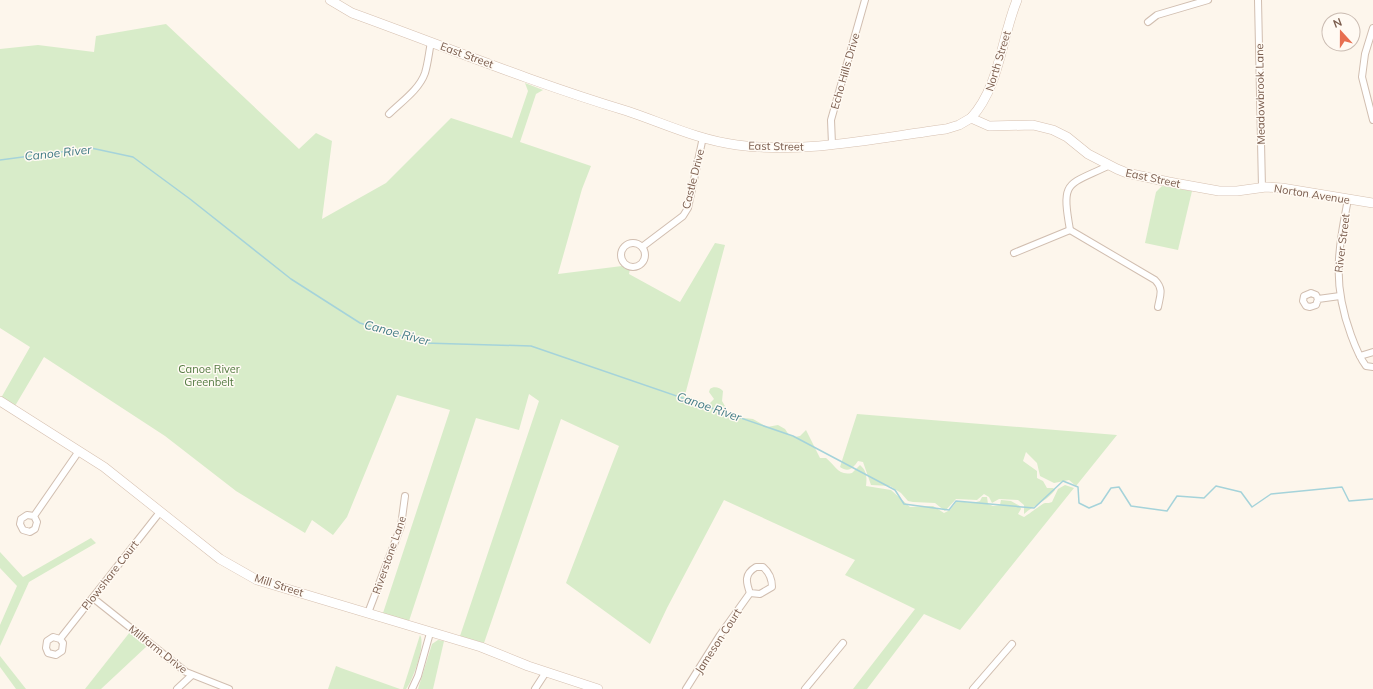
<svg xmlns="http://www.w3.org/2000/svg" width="1373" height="689" font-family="Mulish,sans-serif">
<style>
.green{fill:#d8ecc9}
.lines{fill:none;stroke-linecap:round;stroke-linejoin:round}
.stream{stroke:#a5d3da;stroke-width:1.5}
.street-casing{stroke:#d1beb0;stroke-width:8}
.secondary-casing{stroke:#d6c0b0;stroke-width:10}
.street{stroke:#fff;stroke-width:6}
.secondary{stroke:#fff;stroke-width:9}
.labels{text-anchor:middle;stroke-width:3;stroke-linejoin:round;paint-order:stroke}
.street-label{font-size:11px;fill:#7a5c4d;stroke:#fffaf3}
.park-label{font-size:11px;fill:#537a41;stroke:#fffaf3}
.water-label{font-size:12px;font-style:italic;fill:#437c86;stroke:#fffaf3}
</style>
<rect width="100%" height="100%" fill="#fdf6ec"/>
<g class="green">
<path d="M166,24l133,125 17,-16 16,8 -10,78 64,-36 65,-65 61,20 16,-47 -3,-8 18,7 -7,4 -16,48 71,24 -9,23 -24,85 64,-8 8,3 -1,5 51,28 35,-59 10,2 -40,150 24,9 5,-5 -5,-7 1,-3c3,-3 10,-2 13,2l-1,10 7,12 6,4 18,2 14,8 11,-2 7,4 4,6 6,2 5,-1 6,-6 14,28h6c9,7 12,18 26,15l8,-8c7,6 7,13 6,21l25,4 19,17 23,-1 11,7 6,-3 7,-9 16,2 7,-2 2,-4h5l1,7 5,2 7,-1 1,-5 10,1 9,5 1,3 -3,5 6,3c4,-2 19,-14 21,-14 3,0 5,0 7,-1l6,-13 7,-4 9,3 -114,142 -36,-16 -57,75h-14l62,-80 -70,-34 10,-15 -131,-60 -57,108 -17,36 -84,-61 53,-137 -58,-27 -77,224 -24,-7 79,-235 -10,-7 -10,36 -43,-12 -67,203 -26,-8 67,-203 -53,-15 -50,122 -14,18 -21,-15 -7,13 -69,-42 -71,-55 -121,-79 -29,49 -14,-8 29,-51 -30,-19v-279l38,-4 56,7 2,-16z"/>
<path d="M1162,186l30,5 -14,59 -33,-7 11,-51z"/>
<path d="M857,414l260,21 -41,51 -7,-6 -15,3 -14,-7 -3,-13 -11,-11 -3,9 14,10v7l6,3 4,7h6l2,2c-8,11 -21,15 -31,24v-9l-6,-5 -19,-1 -7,4 -3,-6 -5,-3 -7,6 -21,-1 -11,12 -10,-8 -22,-1 -5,-1 -7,-8 -11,-7 -19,-1 -8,-23 -5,-1c-5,7 -9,12 -18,6z"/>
<path d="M91,538l5,5 -67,39 -29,64v-21l17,-39 -17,-18v-16l23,25z"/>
<path d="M130,632l17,14 -46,43h-16z"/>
<path d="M420,635c6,9 -7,45 -14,54h-3z"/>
<path d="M438,640l6,1 -11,48h-15l14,-45z"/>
<path d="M0,656l26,33h-10l-16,-22z"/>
<path d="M336,666l5,2 59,21h-72z"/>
</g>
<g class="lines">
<path class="stream" d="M0,160l91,-12 42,9 57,42 101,80 69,44 64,20 107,3 262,90 102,54 9,14 45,6 7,-9 78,7 29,-27 15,6 1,16 10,5 12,-5 10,-15 8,-1 12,19 36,5 10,-15 27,2 12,-12 25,6 11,15 19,-13 71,-7 7,14 24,-2"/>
<g class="street-casing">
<g id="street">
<path d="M1258,0l4,188"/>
<path d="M1148,22l9,-7 51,-15"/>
<path d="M1373,28l-8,26 -3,23 11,43"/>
<path d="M389,114c12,-12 30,-24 36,-41 3,-10 4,-21 6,-31"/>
<path d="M832,144l-1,-24 34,-120"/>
<path d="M1348,199c-10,53 -16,84 3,136 4,11 8,22 15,31l7,1"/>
<path d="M1070,230c-9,-51 -3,-44 40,-65"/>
<circle cx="633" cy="255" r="12"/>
<path d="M642,247l41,-31 5,-8 15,-71"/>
<path d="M1014,253l56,-23 85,50c9,9 5,16 3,27"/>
<path d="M1318,299l-2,6 -6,2 -4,-1 -3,-5 1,-5 7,-3 5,2 2,4 22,-3"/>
<path d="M1360,356l13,-4"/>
<path d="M34,516l3,6 -2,7 -5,3 -7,-2 -3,-6 1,-5 6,-4 7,1 45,-65"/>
<path d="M756,567h7c7,6 9,12 9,20l-12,7 -10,-1c-4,-11 -6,-19 6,-26z"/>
<path d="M93,598l93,74 43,17"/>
<path d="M368,613l33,-87 4,-30"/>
<path d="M60,639l3,4 -1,8 -6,4 -8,-2 -2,-5 1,-7 6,-4 7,2 100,-127"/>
<path d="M177,689l15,-14"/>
<path d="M412,689l6,-13 12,-43"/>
<path d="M535,689l11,-17"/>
<path d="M686,689l34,-54 30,-42"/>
<path d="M805,689l38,-46"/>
<path d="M973,689l39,-45"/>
</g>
</g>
<g class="secondary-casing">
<g id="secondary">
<path d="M330,0l22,13c91,33 182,70 275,98 36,12 71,29 110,34 69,9 140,-7 209,-16l13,-4 12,-7 18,8 44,-1 20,5 14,7 21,17 29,15 10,4 42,9 50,9h18l29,-4 16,1 91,15"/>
<path d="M971,118c29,-32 30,-79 46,-118"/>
<path d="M0,401l104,66 116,92 37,21 224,67 47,19 70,23"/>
</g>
</g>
<use href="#street" class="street"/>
<use href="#secondary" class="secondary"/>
</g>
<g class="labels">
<g class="street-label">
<text transform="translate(467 55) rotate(20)" y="4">East Street</text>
<text transform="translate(998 61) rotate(-73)" y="4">North Street</text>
<text transform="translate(845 71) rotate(-74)" y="4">Echo Hills Drive</text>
<text transform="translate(1260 94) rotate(-91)" y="4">Meadowbrook Lane</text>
<text transform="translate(776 146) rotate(1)" y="4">East Street</text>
<text transform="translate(1153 178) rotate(12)" y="4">East Street</text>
<text transform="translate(693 179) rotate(-76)" y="4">Castle Drive</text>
<text transform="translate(1312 194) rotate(9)" y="4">Norton Avenue</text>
<text transform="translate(1342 243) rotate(-83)" y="4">River Street</text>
<text transform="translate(389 555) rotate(-71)" y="4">Riverstone Lane</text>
<text transform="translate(110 575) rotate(-52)" y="4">Plowshare Court</text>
<text transform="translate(279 585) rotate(18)" y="4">Mill Street</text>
<text transform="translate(718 641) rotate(-57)" y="4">Jameson Court</text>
<text transform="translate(158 649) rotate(38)" y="4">Millfarm Drive</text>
</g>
<g class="park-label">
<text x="209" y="373">Canoe River<tspan x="209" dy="13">Greenbelt</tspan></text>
</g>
<g class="water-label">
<text transform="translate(58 153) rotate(-6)" y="4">Canoe River</text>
<text transform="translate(397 333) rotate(15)" y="4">Canoe River</text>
<text transform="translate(709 407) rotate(19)" y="4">Canoe River</text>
</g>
</g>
<g transform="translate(1341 32) rotate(339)"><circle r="19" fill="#fffaf3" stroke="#cabbb1"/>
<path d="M0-3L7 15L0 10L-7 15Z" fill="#e76f51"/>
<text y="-6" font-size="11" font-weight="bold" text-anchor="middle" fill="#7a5c4d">N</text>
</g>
</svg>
